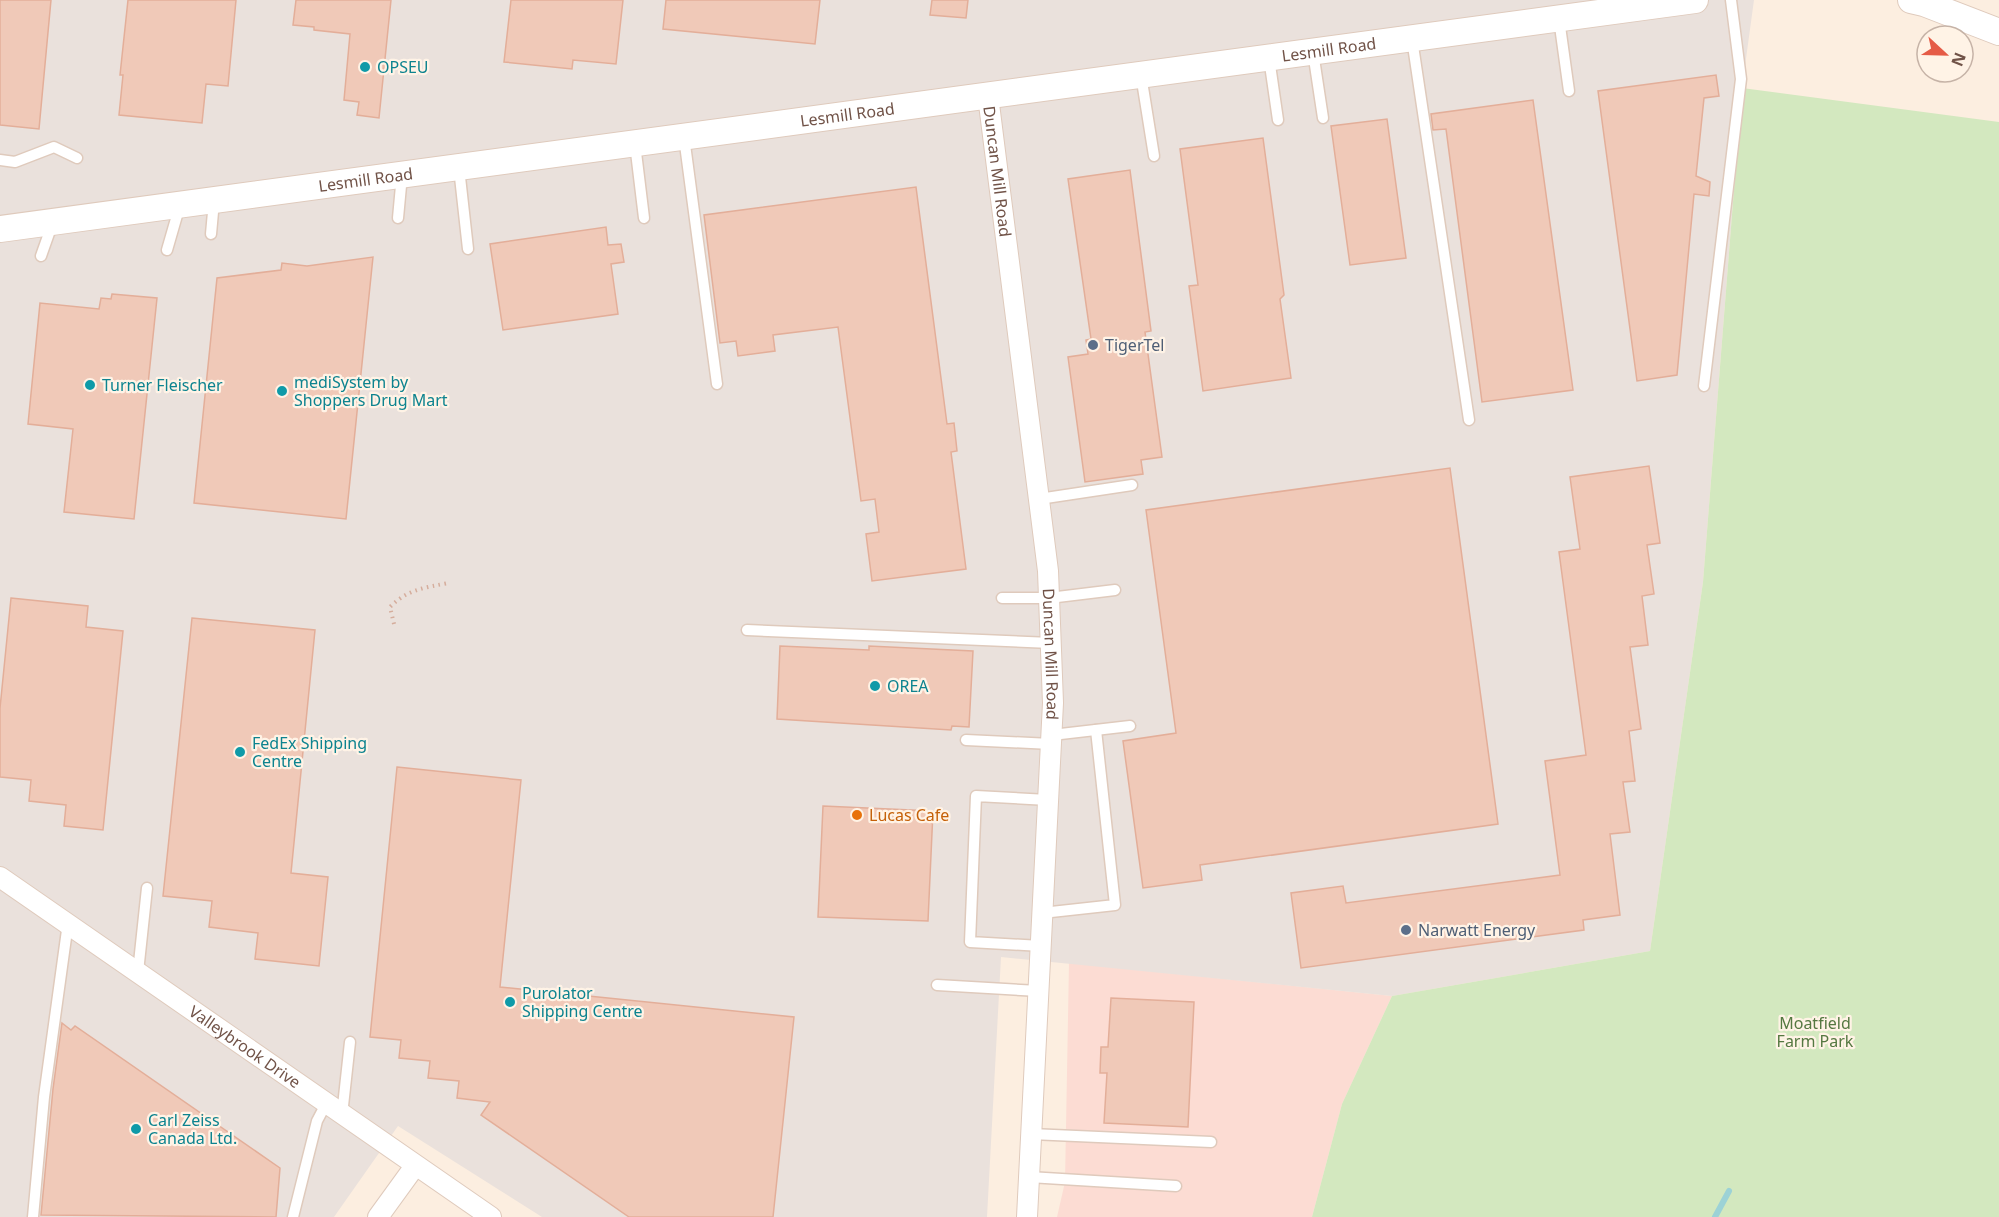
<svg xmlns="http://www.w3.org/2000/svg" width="1999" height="1217" font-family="'Noto Sans',sans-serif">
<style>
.commercial{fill:#fcdcd3}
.industrial{fill:#eae1dc}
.green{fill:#d3e8bf}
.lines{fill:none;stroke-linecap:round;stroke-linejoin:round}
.stream{stroke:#9cd2d6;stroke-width:6}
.building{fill:#f0c9b8;stroke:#e3ae99;stroke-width:1.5}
.service-casing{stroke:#dfcabc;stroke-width:13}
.minor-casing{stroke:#dfcabc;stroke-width:22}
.tertiary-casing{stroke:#dfcabc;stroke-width:28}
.path{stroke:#d5ad9c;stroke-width:4;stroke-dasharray:1.5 4.5;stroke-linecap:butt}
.service{stroke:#fff;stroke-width:10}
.minor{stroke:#fff;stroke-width:20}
.tertiary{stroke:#fff;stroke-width:26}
.culture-dot{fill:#0f9aa8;stroke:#fff3e6;stroke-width:2}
.service-dot{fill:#5c6f8a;stroke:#fff3e6;stroke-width:2}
.food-dot{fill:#e8710a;stroke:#fff3e6;stroke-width:2}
.labels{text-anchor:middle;stroke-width:4.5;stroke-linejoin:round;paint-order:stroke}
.street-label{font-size:16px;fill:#715348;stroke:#fff3e6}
.culture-label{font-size:16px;fill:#0d838f;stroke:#fff3e6;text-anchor:start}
.service-label{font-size:16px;fill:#4e5e75;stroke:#fff3e6;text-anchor:start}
.food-label{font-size:16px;fill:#c56008;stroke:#fff3e6;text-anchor:start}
.park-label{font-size:16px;fill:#557841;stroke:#fff3e6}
</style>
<rect width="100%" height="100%" fill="#fceee0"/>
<path class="commercial" d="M1069,963l323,33 -50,108 -30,113h-255l8,-35z"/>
<path class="industrial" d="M0,0h1754l-12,88 -39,494 -53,369 -258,45 -391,-39 -14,260h-445l-144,-91 -64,91h-334z"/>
<path class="green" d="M1742,88l257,34v1095h-687l30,-113 50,-108 258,-45 53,-369z"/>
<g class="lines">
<path class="stream" d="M1715,1217l14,-26"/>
</g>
<g class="building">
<path d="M0,0h51l-12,129 -39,-4z"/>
<path d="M128,0h108l-8,86 -22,-2 -4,39 -83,-8 4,-40h-3z"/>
<path d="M296,0h95l-12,118 -22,-3 2,-13 -15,-2 6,-66 -36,-4v-3l-21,-2z"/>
<path d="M511,0h112l-7,64 -43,-4 -1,9 -68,-7z"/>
<path d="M666,0h154l-5,44 -152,-15z"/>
<path d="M932,0h36l-2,18 -36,-3z"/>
<path d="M1716,75l3,21 -15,2 -8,78 14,6 -1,14 -15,-2 -17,181 -40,6 -39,-290z"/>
<path d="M1533,100l40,290 -91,12 -36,-273 -13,1 -2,-16z"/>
<path d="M1387,119l19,139 -56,7 -19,-139z"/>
<path d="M1263,138l21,157 -4,4 11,79 -88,13 -14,-105 9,-1 -18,-136z"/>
<path d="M1130,170l21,161 -6,1 17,125 -21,3 2,14 -58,8 -17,-125 20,-3 -2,-14 5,-1 -23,-160z"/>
<path d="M916,187l31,237 7,-1 3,28 -6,1 15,117 -94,12 -6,-47 13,-2 -4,-33 -14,2 -23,-174 -65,8 2,16 -37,5 -2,-15 -16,2 -16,-128z"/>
<path d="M606,227l2,18 13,-1 3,18 -13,2 7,50 -115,16 -13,-86z"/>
<path d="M373,257l-27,262 -152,-16 23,-225 64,-8 1,-7 25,3z"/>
<path d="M112,294l45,4 -23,221 -70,-7 9,-83 -45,-5 12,-121 59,6 2,-11 10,1z"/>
<path d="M1649,466l11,77 -13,2 7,49 -12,2 6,49 -18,2 11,82 -12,2 6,50 -12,1 7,50 -20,2 10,81 -37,5 1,10 -283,38 -10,-75 52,-7 3,17 214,-28 -15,-114 41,-6 -27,-203 21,-3 -10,-72z"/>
<path d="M1450,468l48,356 -298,41 2,15 -59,8 -20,-147 53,-8 -30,-223z"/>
<path d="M11,598l77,8 -2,21 37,4 -20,199 -39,-4 2,-21 -37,-4 2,-21 -31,-3v-69z"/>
<path d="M192,618l123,12 -24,243 37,4 -9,89 -64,-7 3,-26 -49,-6 3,-26 -49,-5z"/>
<path d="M780,646l89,4v-4l104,5 -4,76 -17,-1 -1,4 -174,-11z"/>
<path d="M397,767l124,13 -21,207 294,30 -21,200h-144l-148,-102 9,-13 -33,-4 2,-17 -31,-3 2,-17 -31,-3 2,-18 -31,-3z"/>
<path d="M823,806l110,5 -5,110 -110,-4z"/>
<path d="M1111,998l83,4 -6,125 -84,-4 3,-50h-7l1,-26h7z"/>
<path d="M62,1023l9,7 4,-4 205,142 -4,49 -235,-2 12,-126z"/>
</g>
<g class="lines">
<g class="service-casing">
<g id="service">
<path d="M1559,19l10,72"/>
<path d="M1412,39l57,381"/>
<path d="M1313,52l10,66"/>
<path d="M1269,58l9,62"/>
<path d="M1141,75l13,81"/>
<path d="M684,137l33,247"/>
<path d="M635,144l9,74"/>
<path d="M0,160l15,2 39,-15 23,11"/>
<path d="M459,168l9,81"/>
<path d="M398,218l4,-43"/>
<path d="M211,234l3,-33"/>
<path d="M167,250l13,-45"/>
<path d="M41,256l12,-34"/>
<path d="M1704,386l37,-307 -10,-79"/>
<path d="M1039,499l93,-14"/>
<path d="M1002,598h47l66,-8"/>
<path d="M747,630l304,13"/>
<path d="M1052,735l78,-9"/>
<path d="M966,740l85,4"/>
<path d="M1042,913l73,-8 -19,-175"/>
<path d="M1041,946l-71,-4 6,-146 72,4"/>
<path d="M138,972l9,-84"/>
<path d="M937,985l102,6"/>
<path d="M342,1115l8,-73"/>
<path d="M1031,1134l180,8"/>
<path d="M1029,1177l147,9"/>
<path d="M33,1217l11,-120 24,-174"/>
<path d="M293,1217l24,-96 9,-17"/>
</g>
</g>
<g class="minor-casing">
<g id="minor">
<path id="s1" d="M988,96l60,475 5,132 -26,514"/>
<path id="s2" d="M0,877l491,340"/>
<path d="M378,1217l37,-51"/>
</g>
</g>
<g class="tertiary-casing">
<g id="tertiary">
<path d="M1911,0l13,3 75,29"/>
<path id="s3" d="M0,229l1695,-229"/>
</g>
</g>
<path class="path" d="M394,624l-4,-17c18,-18 34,-19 58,-24"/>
<use href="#service" class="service"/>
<use href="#minor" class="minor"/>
<use href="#tertiary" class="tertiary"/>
</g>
<g class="culture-dot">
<circle cx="365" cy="67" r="6"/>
<circle cx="90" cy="385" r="6"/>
<circle cx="282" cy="391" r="6"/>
<circle cx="875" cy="686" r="6"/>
<circle cx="240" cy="752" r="6"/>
<circle cx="510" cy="1002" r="6"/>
<circle cx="136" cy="1129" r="6"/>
</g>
<g class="service-dot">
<circle cx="1093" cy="345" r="6"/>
<circle cx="1406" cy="930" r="6"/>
</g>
<circle class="food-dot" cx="857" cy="815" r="6"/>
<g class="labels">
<g class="street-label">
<text dy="6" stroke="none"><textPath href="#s3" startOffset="1341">Lesmill Road</textPath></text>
<text dy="6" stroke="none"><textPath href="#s3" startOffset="855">Lesmill Road</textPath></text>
<text dy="6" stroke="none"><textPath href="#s1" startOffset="76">Duncan Mill Road</textPath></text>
<text dy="6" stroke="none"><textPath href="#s3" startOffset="369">Lesmill Road</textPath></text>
<text dy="6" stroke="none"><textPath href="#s1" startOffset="562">Duncan Mill Road</textPath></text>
<text dy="6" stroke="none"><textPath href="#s2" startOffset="298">Valleybrook Drive</textPath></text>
</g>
<g class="culture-label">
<text x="377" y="73">OPSEU</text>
<text x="294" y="388">mediSystem by<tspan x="294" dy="18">Shoppers Drug Mart</tspan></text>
<text x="102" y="391">Turner Fleischer</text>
<text x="887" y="692">OREA</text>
<text x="252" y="749">FedEx Shipping<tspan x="252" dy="18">Centre</tspan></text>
<text x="522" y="999">Purolator<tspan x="522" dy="18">Shipping Centre</tspan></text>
<text x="148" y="1126">Carl Zeiss<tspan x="148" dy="18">Canada Ltd.</tspan></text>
</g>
<g class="service-label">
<text x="1105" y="351">TigerTel</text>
<text x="1418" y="936">Narwatt Energy</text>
</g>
<g class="food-label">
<text x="869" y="821">Lucas Cafe</text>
</g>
<g class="park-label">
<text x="1815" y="1029">Moatfield<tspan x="1815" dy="18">Farm Park</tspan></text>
</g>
</g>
<g transform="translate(1945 54) rotate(112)"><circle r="28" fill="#fff3e6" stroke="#c6b3a7" stroke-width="1.5"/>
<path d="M0-4.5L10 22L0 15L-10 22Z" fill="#e55b46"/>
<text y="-9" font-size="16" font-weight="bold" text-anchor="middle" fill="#715348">N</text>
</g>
</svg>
